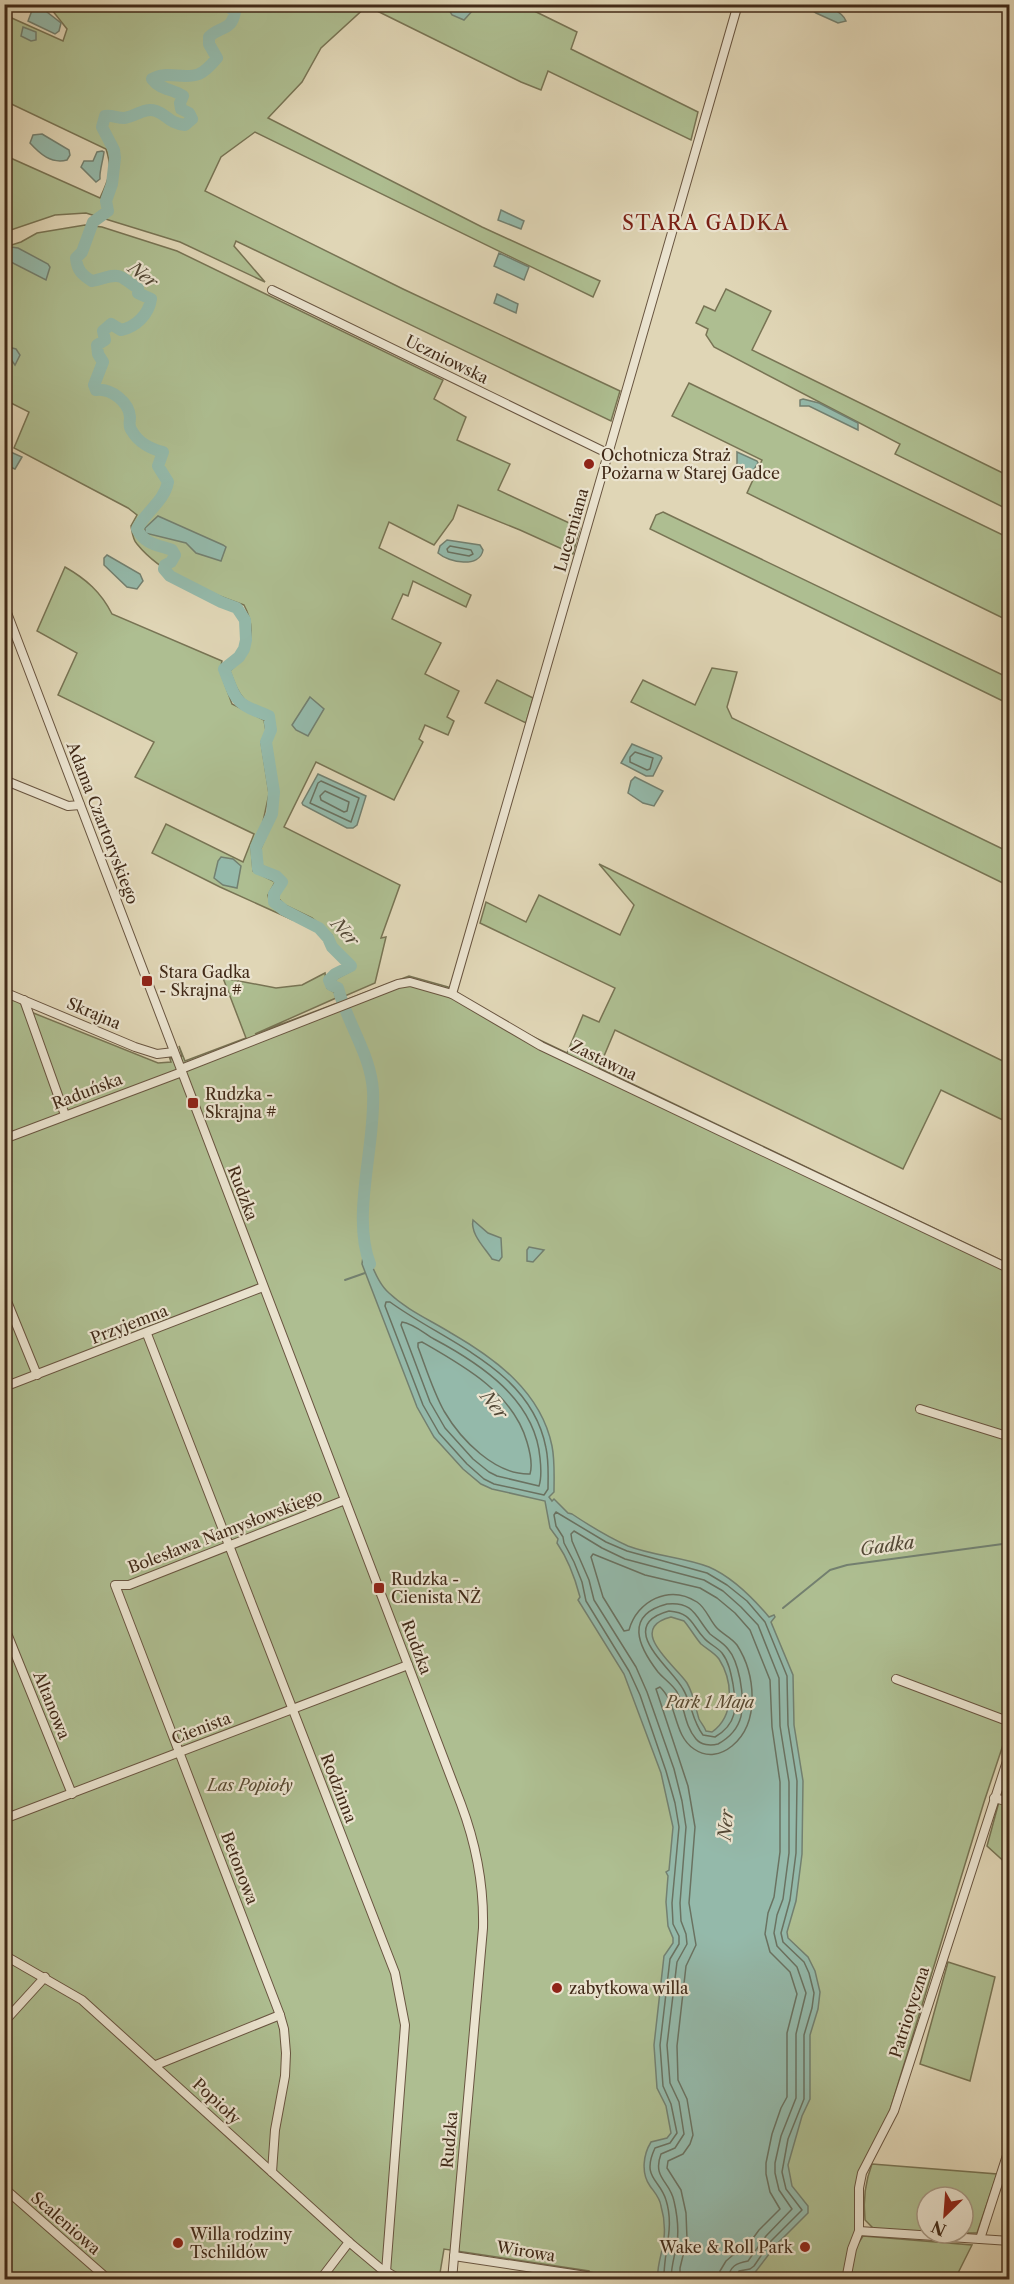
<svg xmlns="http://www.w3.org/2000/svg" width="1014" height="2284" font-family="'Libre Caslon Text',serif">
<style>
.green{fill:#aebe91;stroke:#787454;stroke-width:1.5}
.water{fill:#94b9aa;stroke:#738070;stroke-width:1.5;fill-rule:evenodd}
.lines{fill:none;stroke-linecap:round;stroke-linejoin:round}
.shore{stroke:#6a7261;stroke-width:1.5}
.stream{stroke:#738070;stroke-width:2}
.river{stroke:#94b9aa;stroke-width:12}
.minor-casing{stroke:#695540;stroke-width:10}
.minor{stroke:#ebe4d0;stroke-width:8}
.poi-dot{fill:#8f2418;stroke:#ebe4d0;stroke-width:2}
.labels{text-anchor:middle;stroke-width:4.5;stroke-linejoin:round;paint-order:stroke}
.street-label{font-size:16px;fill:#412a18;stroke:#ebe4d0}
.poi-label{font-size:16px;fill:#412a18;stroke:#ebe4d0;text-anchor:start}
.park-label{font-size:16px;font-style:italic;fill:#574830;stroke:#ebe4d0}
.water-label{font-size:18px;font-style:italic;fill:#524735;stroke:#ebe4d0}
.quarter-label{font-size:20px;letter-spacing:1.5px;fill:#7a1f14;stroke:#ebe4d0}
</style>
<rect width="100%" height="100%" fill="#e0d6b6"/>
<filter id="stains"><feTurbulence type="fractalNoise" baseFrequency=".00333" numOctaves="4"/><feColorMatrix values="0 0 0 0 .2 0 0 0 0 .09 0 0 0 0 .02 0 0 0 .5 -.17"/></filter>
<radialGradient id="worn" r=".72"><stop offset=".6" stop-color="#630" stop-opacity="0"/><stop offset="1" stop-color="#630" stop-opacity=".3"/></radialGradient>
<g class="green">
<path d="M520,4l57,28 -6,17 127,63 -7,28 -143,-69 -7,19 -20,-8 -154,-76 -46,42 -19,34 -34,36 214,109 118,54 -7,16 -338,-165 -34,25 -16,34 198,98 217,102 -9,30 -375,-180 -2,5 31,36 -85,-40 -94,-29 -31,2 -50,17 1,-76 94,42c9,-19 13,-28 6,-49l-101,-48 -1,-53 2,-4 -1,-2v-27l58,26 4,-12 -19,-24z"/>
<path d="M85,225l17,2 75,24 266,129 -9,19 32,18 -9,23 53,24 -12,26 82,38 -7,26 -53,-24 -62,-25 -5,14 -19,26 -45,-23 -10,26 92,47 -5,12 -53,-26 -5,15 -5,-2 -11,25 49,24 -16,31 34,17 -12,26 7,4 -6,14 -23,-10 -6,14 4,3 -29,58 -78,-38 -32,65 116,58 -19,53 5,-1 -11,46 -30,13 -3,-10 -7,-3 1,-4 17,-9 2,-5 -20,-21 -3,-9 -20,-17 -27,-13 -6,-6v-6l7,-11 -8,-8 -15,-7 -4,-14 16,-38 3,-24 -8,-48 4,-12 -1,-16c-30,-13 -32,-14 -43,-44 21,-19 28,-40 14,-66 -37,-13 -82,-30 -107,-61 -4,-4 -5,-12 -6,-18l6,-11 -9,-7 -114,-60 15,-36 -24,-12 1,-112 -2,-1 1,-40 16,-5 16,-9z"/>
<path d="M726,289l45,22 -19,39 257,126v34l-114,-56 5,-10 -186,-97 -8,-12 2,-6 -12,-6 8,-17 11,5z"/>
<path d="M689,383l320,155v83l-262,-128 15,-33 -90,-44z"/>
<path d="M663,512l346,166v26l-359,-175 6,-14z"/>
<path d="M65,567c21,12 36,25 47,47l110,47 -2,10 12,33 32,16 2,11 -5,11 8,52 -7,32 -11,22 2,23 22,11 -7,13 2,9 23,16 -73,-33 -68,-34 14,-29 77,38 11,-28 -119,-57 19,-35 -96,-47 19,-42 -40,-22z"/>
<path d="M712,668l25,4 -10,35 5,11 277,134v34l-378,-184 12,-22 52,25z"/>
<path d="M497,680l36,18 -7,25 -41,-20z"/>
<path d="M599,864l410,200v59l-68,-33 -38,79 -288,-139 -16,38 410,196v463l-25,75 -97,318 -28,51 -4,64 -12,44h-255l1,-8 -145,-22 -5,30h-434l-1,-1285 16,7 11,11 127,51 13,-1 -2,-6 6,6 7,-1 -2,-4 2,-1 -3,-10 6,15 61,-23 -23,-60 53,10 26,-3 23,-12 2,15 7,4 2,6 -81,36 154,-58 39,11 58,37 61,29 16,-38 16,7 16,-34 -135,-65 6,-21 40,20 13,-27 81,40 14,-30z"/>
<path d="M1009,1765v101l-22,-20z"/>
<path d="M948,1962l47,15 -25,104 -50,-17z"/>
<path d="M872,2164l125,10 -20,59h-14v-36h-36v35l-52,-2 -10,-10c-2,-19 0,-38 7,-56z"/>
<path d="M863,2236l109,9 -17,34 -105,1 4,-30z"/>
</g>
<g class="water">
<path d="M34,5h4l23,18 -2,8 -4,3 -27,-13z"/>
<path d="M451,5h20l3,4 -10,11 -12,-5 -3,-5z"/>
<path d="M814,5c11,-1 28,6 32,16l-8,2 -22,-10 -3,-2z"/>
<path d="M23,27l13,5v8l-5,1 -10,-5z"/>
<path d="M42,134l27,16 1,5 -3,5c-16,4 -27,-6 -37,-17l3,-8z"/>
<path d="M102,151l2,1c-1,9 -5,20 -4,27l-4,3 -15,-15 3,-6h9l4,-9z"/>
<path d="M501,210l23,11 -3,8 -23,-9z"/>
<path d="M11,247l7,1 30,16 2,3 -4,13 -41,-21v-7z"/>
<path d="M499,253l30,14 -5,13 -30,-14z"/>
<path d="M497,294l21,10 -2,9 -22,-10z"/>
<path d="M8,347l8,2 4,6 -5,10 -5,-7 -5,1v-10z"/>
<path d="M803,399l16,4 39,20v7l-49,-24h-9v-6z"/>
<path d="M4,449l18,8 -7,12 -10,-4z"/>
<path d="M737,452l20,9 1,2 -5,8 -11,-2 -5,-3z"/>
<path d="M158,516l65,29 3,2 -5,14 -25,-8 -10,-10 -41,-10v-5z"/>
<path d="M447,540l33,5 3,5c-3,18 -34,13 -45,3l2,-7z"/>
<path d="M107,555l33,19 3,7 -6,8 -10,-2 -23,-22v-7z"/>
<path d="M310,697l14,12 -16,27 -12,-6 -4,-5z"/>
<path d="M632,744l29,12 1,2 -9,18h-7l-25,-13z"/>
<path d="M318,774l48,22 -9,29 -4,3h-6l-44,-23 -1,-2z"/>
<path d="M635,777l28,14 -9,15 -11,-3 -15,-10 3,-12z"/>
<path d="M221,857l12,2 8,7 -4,22 -14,-3 -9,-7 4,-17z"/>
<path d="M473,1220l15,13 13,5 1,19 -3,4 -7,-2c-7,-11 -22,-25 -19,-39z"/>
<path d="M529,1247l15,3 -11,12 -6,-1v-11z"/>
<path d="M364,1249c8,14 13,34 25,44 18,17 41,27 62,40 45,26 90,59 101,113 3,15 2,31 2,46l-5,5 3,4 2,-2 14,14 4,1c18,12 36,23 56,32 26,10 55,11 81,21 23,10 44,31 60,50l5,-2 1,2 -4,5 22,53 1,50 9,56 -1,73 -6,47 -9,31 1,6 20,19 7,14 5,21 -2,17 -8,26v64l-8,17 -14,49 4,21 16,20v7l-32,32 -23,30h-10l-2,5h-83c-2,-15 5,-27 6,-42 1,-10 0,-22 -3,-32 -1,-8 -6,-13 -11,-20 -9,-13 -7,-31 1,-44l16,-4 4,-5 -5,-27 -9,-18 -3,-43 10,-89 9,-13v-5l-5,-12 -2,-24 2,-26 -2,-4 3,-2 4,-43 -12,-54 -37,-99 -46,-74 2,-3c-5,-19 -12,-38 -23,-54l1,-4 -8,-11 -5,-27 -53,-12 -11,-5 -18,-15 -29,-32 -17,-30 -55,-143zM671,1617l13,4c6,7 11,16 17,23 6,5 14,9 18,15 14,22 16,57 -7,73l-6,-1c-2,-5 -5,-8 -7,-12 -4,-13 -5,-24 -12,-36 -11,-17 -62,-54 -16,-66z"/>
</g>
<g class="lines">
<g class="shore">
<path d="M450,546l21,4 2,4 -4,2 -21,-4 -1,-3z"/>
<path d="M635,752l18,6 -3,11 -3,1 -17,-8v-5z"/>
<path d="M321,781l38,17 -8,24 -41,-19 8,-20z"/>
<path d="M325,791l24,11 -2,9 -3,1 -23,-12 -1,-4z"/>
<path d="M386,1302h4c56,41 141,67 156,146 3,14 2,28 2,41l-4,6 -50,-11 -10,-5 -17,-15 -28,-31 -16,-28 -38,-99z"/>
<path d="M402,1322c10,1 22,11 32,17 47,25 101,61 106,119 1,9 2,19 -1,28l-42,-10 -8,-4 -16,-13 -28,-31 -15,-26 -29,-77z"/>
<path d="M422,1342c42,24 91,51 105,100 3,10 6,22 3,32 -35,1 -69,-34 -86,-63 -11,-20 -18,-43 -26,-64v-4z"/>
<path d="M667,1604c27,-3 29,14 43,30 6,5 14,9 18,15 7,8 10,20 12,30 5,28 5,50 -22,65 -8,2 -17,1 -22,-5 -12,-14 -11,-32 -19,-47 -5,-8 -13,-13 -19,-20 -20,-26 -34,-57 9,-68z"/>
<path d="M669,1611c23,2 22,13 35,27 5,6 13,9 18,15 7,9 9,21 11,31 4,24 4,40 -18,53l-12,-2c-11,-14 -11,-31 -20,-46 -12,-22 -69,-63 -14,-78z"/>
<path d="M664,2280c-1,-28 11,-51 2,-80 -6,-21 -25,-22 -11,-52l15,-5 7,-10 -6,-29 -8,-18 -3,-41 10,-86 9,-15v-8l-6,-12 -1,-21 7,-76 -4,-24 -9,-32 -26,-76 -11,-24 -43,-70 -4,-19 -8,-20 -10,-19 -1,-6 -7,-11 -2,-11 2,-3 50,30 21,9 80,22 20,12 20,16 18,21 22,54 1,49 9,56 -1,72 -6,47 -9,33 2,9 21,20 5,11 5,20 -2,15 -8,27v64l-16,40 -6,33 4,17 16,21 -31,31 -17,25 -4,3 -11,2 -3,9"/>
<path d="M671,2280c0,-14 4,-25 6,-37 2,-14 0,-29 -3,-42 -4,-20 -22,-23 -13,-47l14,-6 9,-14 -5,-32 -9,-19 -3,-38 10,-83 10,-18 -1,-10 -5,-13 -1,-18 6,-76 -4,-26 -8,-32 -27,-77 -11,-25 -42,-67 -5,-20 -17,-39 -1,-7 3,-3 28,17 23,11 79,21 19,11 18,16 17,18 21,53 1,48 9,56v71l-6,46 -6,16 -3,18 3,13 20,21 9,26 -10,41v64l-15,38 -6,27v10l4,17 13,19 -26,27 -18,25c-11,2 -19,5 -20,19"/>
<path d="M680,2280v-12l7,-29 -1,-26 -5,-23 -14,-22 1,-7 15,-7 7,-10 3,-9 -6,-36 -9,-19 -1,-34 9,-80 10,-21 -7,-42 6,-76 -7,-41 -32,-97 4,-2c18,17 13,48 34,62 13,9 27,6 38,-3 29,-24 23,-73 5,-101 -6,-8 -15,-11 -21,-18 -7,-8 -10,-19 -19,-25 -28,-18 -60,-1 -68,28l-5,1 -21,-34 -12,-40 2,-3 52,21 55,13 17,10 18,15 15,17 20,50 2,47 8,55v70l-6,45 -6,16 -3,21 5,18 20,20 7,22 -10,39v64l-6,11 -9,26 -6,29v11l4,18 10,17 -21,21 -16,22 -10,3 -7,6 -6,10 -1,9"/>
</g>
<g class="stream">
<path d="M345,1280l20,-7"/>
<path d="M783,1608l47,-38 17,-5 163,-22"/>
</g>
<path class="river" d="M219,4l10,3 6,5c-4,20 -14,13 -26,25v7l8,14c-5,6 -11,13 -18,16 -16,6 -32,-4 -47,5 8,11 21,10 31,17l-3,7 1,6 8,4 3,6 -7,6c-17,-2 -17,-10 -29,-14 -12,-4 -21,6 -32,7 -7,0 -12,-3 -19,-2l-3,11 12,23 1,8 -3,26 -6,17 2,10 -15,11 -11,30 -6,6c1,12 6,17 16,23 9,-1 21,-8 29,-4 6,3 11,8 17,11v5l13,6c-2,15 -15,28 -30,31l-10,-6 -8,7 2,9 -8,5 1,9 5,8 -9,23 2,5c15,-2 33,12 34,27 0,6 -2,9 2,14 6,11 19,18 31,21l-5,14 10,16c-4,20 -22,29 -31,47 7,15 21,16 35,21l3,5 -4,7 -6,3 -1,4 6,7 51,26 16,6 8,12 1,20 -2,9 -5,8 -15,12c13,33 10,34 45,47l2,14 -5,12 8,50 -2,22 -16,33 2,22 18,7 6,6 -8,12v8l10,8 35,18 9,10 4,9 19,19 -16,8 -6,6 2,5 7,3c9,35 33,67 35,103 3,54 -22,124 -3,173"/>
<g class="minor-casing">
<g id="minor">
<path d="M272,290l337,164"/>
<path d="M4,605l457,1199c15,40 23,81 22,124l-31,352"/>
<path d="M4,780l64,26 12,-1"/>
<path d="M4,992l131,55 22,7 17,-2"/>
<path d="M452,994l286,-990"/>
<path d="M24,1000l41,115"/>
<path d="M181,1069l217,-85 12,-2 42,12 89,52 469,223"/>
<path d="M4,1139l178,-67"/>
<path d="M4,1294l33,81"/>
<path d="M147,1334l248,639 10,52 -19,247"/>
<path d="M4,1387l259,-100"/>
<path d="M920,1409l90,28"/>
<path d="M4,1626l68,168"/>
<path d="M896,1679l114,43"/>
<path d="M994,1798l16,4"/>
<path d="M4,1819l404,-154"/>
<path d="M4,1955l78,45 267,242 31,26 21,12"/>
<path d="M4,2022l41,-45"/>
<path d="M156,2065l124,-50"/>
<path d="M272,2172l3,-42 10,-54 1,-23 -2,-24 -4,-14 -165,-430h14l216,-85"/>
<path d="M4,2188l105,92"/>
<path d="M859,2231l151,10"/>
<path d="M980,2239l30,-93"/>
<path d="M454,2256l139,21"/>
<path d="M320,2280l29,-38"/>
<path d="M846,2280l6,-31 7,-18v-43l3,-15 32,-62 116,-359"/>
</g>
</g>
<use href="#minor" class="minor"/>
</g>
<g class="poi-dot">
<circle cx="589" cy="464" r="6"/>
<rect x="141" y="975" width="12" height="12" rx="3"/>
<rect x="187" y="1097" width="12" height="12" rx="3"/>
<rect x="373" y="1582" width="12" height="12" rx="3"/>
<circle cx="557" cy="1988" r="6"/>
<circle cx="178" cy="2243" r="6"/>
<circle cx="805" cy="2247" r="6"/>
</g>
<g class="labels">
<g class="street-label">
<text transform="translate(447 359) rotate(26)" y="6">Uczniowska</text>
<text transform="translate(571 530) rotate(-74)" y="6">Lucerniana</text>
<text transform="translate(103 823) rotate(69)" y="6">Adama Czartoryskiego</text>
<text transform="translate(94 1013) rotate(23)" y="6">Skrajna</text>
<text transform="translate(604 1060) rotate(26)" y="6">Zastawna</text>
<text transform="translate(87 1091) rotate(-21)" y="6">Raduńska</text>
<text transform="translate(243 1193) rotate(69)" y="6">Rudzka</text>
<text transform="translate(129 1324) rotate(-21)" y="6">Przyjemna</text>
<text transform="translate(225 1531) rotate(-21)" y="6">Bolesława Namysłowskiego</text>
<text transform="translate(417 1647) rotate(69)" y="6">Rudzka</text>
<text transform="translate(52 1705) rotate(68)" y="6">Altanowa</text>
<text transform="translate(201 1728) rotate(-21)" y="6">Cienista</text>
<text transform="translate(339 1788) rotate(69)" y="6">Rodzinna</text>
<text transform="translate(240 1868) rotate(69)" y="6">Betonowa</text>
<text transform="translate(909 2012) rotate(-72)" y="6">Patriotyczna</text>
<text transform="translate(217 2101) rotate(43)" y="6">Popioły</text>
<text transform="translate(449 2140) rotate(-85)" y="6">Rudzka</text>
<text transform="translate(66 2223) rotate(41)" y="6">Scaleniowa</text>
<text transform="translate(526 2251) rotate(9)" y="6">Wirowa</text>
</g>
<g class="poi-label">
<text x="601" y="461">Ochotnicza Straż<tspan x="601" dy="18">Pożarna w Starej Gadce</tspan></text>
<text x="159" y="978">Stara Gadka<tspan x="159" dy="18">- Skrajna #</tspan></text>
<text x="205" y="1100">Rudzka -<tspan x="205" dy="18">Skrajna #</tspan></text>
<text x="391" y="1585">Rudzka -<tspan x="391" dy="18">Cienista NŻ</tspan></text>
<text x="569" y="1994">zabytkowa willa</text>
<text x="190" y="2240">Willa rodziny<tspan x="190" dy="18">Tschildów</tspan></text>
<text x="793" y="2253" text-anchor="end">Wake &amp; Roll Park</text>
</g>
<g class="park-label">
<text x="710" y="1708">Park 1 Maja</text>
<text x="250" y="1791">Las Popioły</text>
</g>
<g class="water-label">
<text transform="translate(143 275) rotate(37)" y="6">Ner</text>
<text transform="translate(345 932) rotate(48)" y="6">Ner</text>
<text transform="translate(494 1405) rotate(51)" y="6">Ner</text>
<text transform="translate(887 1546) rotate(-8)" y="6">Gadka</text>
<text transform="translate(726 1825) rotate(-85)" y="6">Ner</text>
</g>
<g class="quarter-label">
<text x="706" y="230">STARA GADKA</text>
</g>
</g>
<rect width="1014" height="2284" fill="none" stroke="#e0d6b6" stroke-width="24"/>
<rect x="6" y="6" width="1002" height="2272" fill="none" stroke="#412a18" stroke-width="3"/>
<rect x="12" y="12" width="990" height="2260" fill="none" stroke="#412a18" stroke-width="1.5"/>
<g transform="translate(945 2215) rotate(205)"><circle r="28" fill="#ebe4d0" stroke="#a79a86" stroke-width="1.5"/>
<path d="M0-4.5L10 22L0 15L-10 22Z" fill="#8f2418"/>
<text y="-9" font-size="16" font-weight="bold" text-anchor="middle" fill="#412a18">N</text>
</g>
<rect width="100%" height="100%" filter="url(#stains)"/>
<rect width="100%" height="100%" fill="url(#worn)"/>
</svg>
